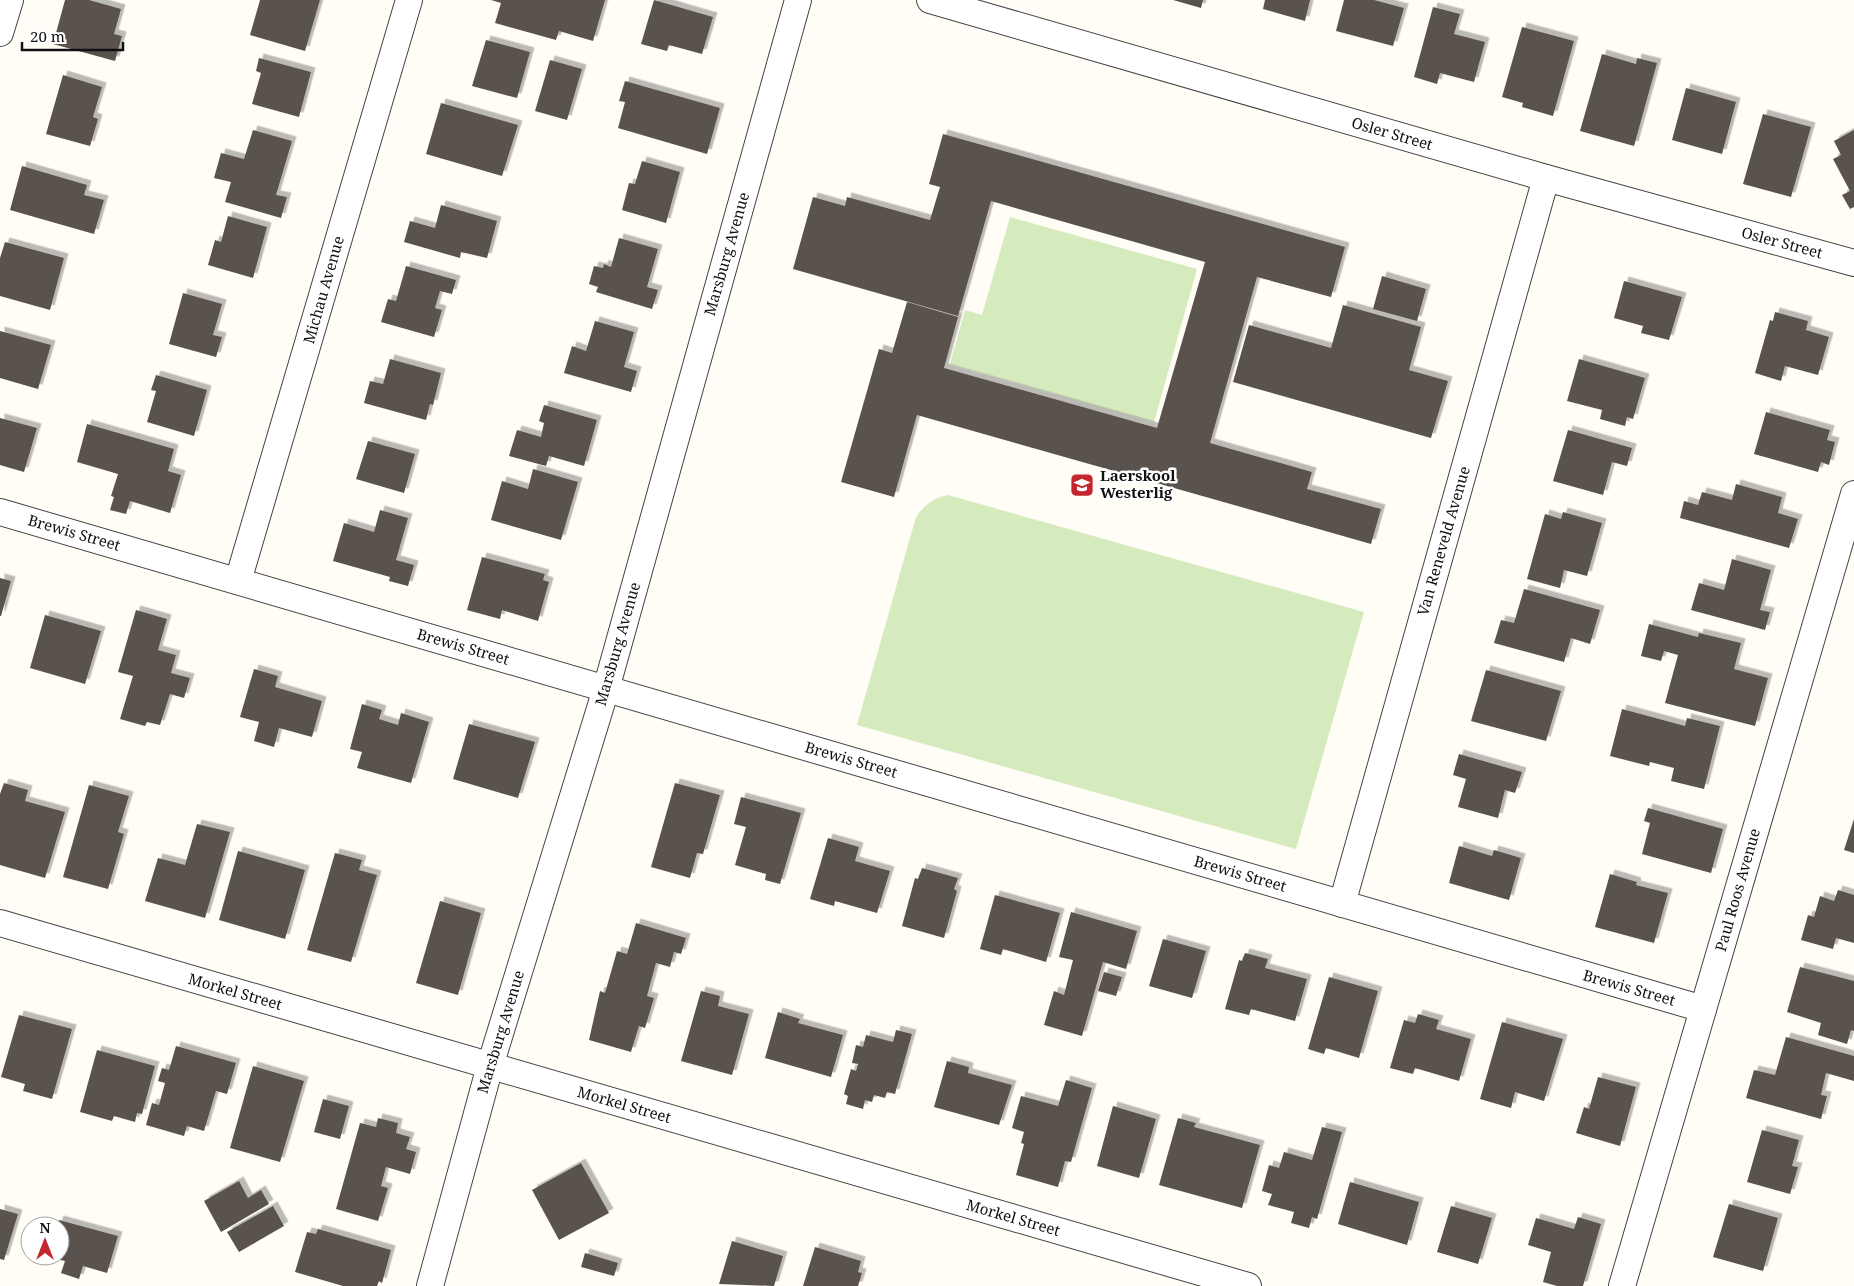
<svg xmlns="http://www.w3.org/2000/svg" width="1854" height="1286" font-family="'Noto Serif',serif">
<style>
.green{fill:#d5ebbd}
.building{fill:#5a524d;filter:url(#shadow)}
.lines{fill:none;stroke-linecap:round;stroke-linejoin:round}
.minor-casing{stroke:#444;stroke-width:28}
.minor{stroke:#fff;stroke-width:26}
.labels{text-anchor:middle;stroke-width:5;stroke-linejoin:round;paint-order:stroke}
.street-label{font-size:15px;fill:#111;stroke:#fff}
.poi-label{font-size:15px;font-weight:bold;fill:#111;stroke:#fff;text-anchor:start}
</style>
<defs>
<filter id="shadow"><feDropShadow dx="4.5" dy="-4.5" stdDeviation="0" flood-color="#0004"/></filter>
</defs>
<rect width="100%" height="100%" fill="#fffdf5"/>
<g class="green">
<path d="M1010,217l187,52 -43,153 -204,-58 15,-54 17,5z"/>
<path d="M948,495l416,117 -68,237 -439,-124 59,-208c9,-13 18,-19 32,-22z"/>
</g>
<g class="building">
<path d="M65,0h24l32,9 -7,25 8,2 -7,25 -62,-17z"/>
<path d="M260,0h60l-15,51 -55,-16z"/>
<path d="M491,0h114l-12,41 -34,-10 -3,9 -61,-17 6,-20z"/>
<path d="M654,0l59,17 -11,37 -33,-9 -2,6 -26,-7z"/>
<path d="M1173,0h30l-2,8z"/>
<path d="M1265,0h45l-5,21 -42,-12z"/>
<path d="M1344,0h30l30,8 -11,38 -57,-15z"/>
<path d="M1433,7l27,7 -6,20 31,8 -11,40 -34,-9 -3,11 -23,-7z"/>
<path d="M1522,27l52,14 -21,75 -31,-9 1,-4 -21,-6z"/>
<path d="M486,40l44,12 -13,46 -45,-12z"/>
<path d="M1602,54l34,10 1,-6 20,5 -23,83 -54,-15z"/>
<path d="M259,58l52,14 -12,45 -47,-13 9,-31 -5,-2z"/>
<path d="M550,60l32,9 -15,51 -32,-9z"/>
<path d="M63,75l39,12 -9,30 5,2 -8,27 -44,-12z"/>
<path d="M625,81l95,27 -13,46 -89,-26 7,-26 -6,-1z"/>
<path d="M1686,88l50,14 -14,52 -50,-14z"/>
<path d="M441,103l77,22 -16,51 -76,-22z"/>
<path d="M1763,114l48,13 -20,70 -48,-13z"/>
<path d="M253,130l39,11 -16,54 11,2 -6,21 -56,-16 6,-20 -17,-4 7,-25 23,6z"/>
<path d="M1854,130v77l-4,2 -8,-14 8,-4 -17,-32 8,-4 -7,-14z"/>
<path d="M943,134l402,113 -14,50 -74,-20 -47,166 102,29 -5,17 74,20 -10,35 -454,-129 -23,82 -53,-15 38,-133 13,4 15,-51 51,15 -14,51 213,60 48,-166 -214,-61 -33,115 -165,-47 20,-72 32,9 2,-9 83,23 10,-33 -11,-3z"/>
<path d="M642,161l38,11 -14,51 -44,-13 7,-27 6,1z"/>
<path d="M22,166l65,19 -3,10 20,5 -10,34 -84,-24z"/>
<path d="M441,205l56,16 -10,37 -26,-6 -1,6 -56,-16 6,-21 25,7z"/>
<path d="M228,216l39,11 -14,51 -45,-13 7,-25 6,2z"/>
<path d="M619,238l39,11 -11,38 11,3 -6,19 -56,-17 2,-5 -9,-3 5,-18 9,2 1,-4 7,3z"/>
<path d="M5,242l59,16 -14,52 -50,-14v-38z"/>
<path d="M406,266l50,14 -4,14 -12,-3 -5,17 7,2 -8,27 -53,-15 7,-23 8,2z"/>
<path d="M1382,276l44,13 -9,32 -44,-12z"/>
<path d="M1624,281l58,16 -13,43 -28,-7 2,-7 -29,-8z"/>
<path d="M183,293l39,11 -9,31 9,2 -6,20 -47,-13z"/>
<path d="M1343,305l78,22 -12,43 39,11 -17,57 -198,-56 16,-57 82,23z"/>
<path d="M1775,312l33,9 -2,9 23,7 -11,38 -33,-9 -4,15 -26,-8 15,-53 3,1z"/>
<path d="M595,321l39,11 -10,35 13,4 -6,21 -67,-19 8,-27 14,5z"/>
<path d="M0,331l51,14 -13,44 -38,-11z"/>
<path d="M390,359l51,14 -8,32 -3,-1 -4,16 -62,-17 6,-22 13,3z"/>
<path d="M1579,359l66,19 -12,41 -6,-2 -2,9 -25,-7 2,-9 -35,-9z"/>
<path d="M156,375l51,15 -13,46 -47,-14 9,-31 -5,-1z"/>
<path d="M544,405l53,15 -13,46 -35,-10 -3,10 -37,-10 8,-26 24,7 3,-14 -5,-2z"/>
<path d="M1766,412l64,18 -3,10 8,2 -6,23 -8,-3 -3,10 -64,-18z"/>
<path d="M0,418l37,10 -13,44 -24,-7z"/>
<path d="M87,424l87,25 -6,22 13,4 -11,38 -40,-12 -4,13 -16,-4 4,-13 -3,-1 7,-22 -41,-12z"/>
<path d="M1568,430l64,18 -5,18 -15,-4 -9,33 -50,-14z"/>
<path d="M368,441l47,13 -11,39 -48,-14z"/>
<path d="M533,469l45,13 -17,58 -70,-20 11,-39 26,8z"/>
<path d="M1736,484l46,13 -4,16 20,6 -9,29 -109,-30 4,-17 14,4 4,-13 30,8z"/>
<path d="M380,510l28,8 -12,42 18,5 -6,21 -19,-5 1,-4 -57,-16 11,-38 30,9z"/>
<path d="M1563,512l39,11 -15,53 -23,-6 -4,18 -33,-9 18,-65 16,5z"/>
<path d="M482,557l63,17 -2,6 6,2 -11,39 -36,-11 -2,9 -33,-9z"/>
<path d="M1732,559l39,11 -11,40 10,2 -5,18 -74,-20 8,-27 25,7z"/>
<path d="M0,578l11,3 -10,35h-1z"/>
<path d="M1524,589l76,21 -10,34 -19,-6 -7,24 -70,-19 7,-23 13,3z"/>
<path d="M136,610l31,9 -9,31 18,5 -5,18 19,5 -6,20 -14,-4 -10,31 -13,-3 -2,4 -25,-7 13,-43 -15,-4z"/>
<path d="M45,615l56,16 -16,53 -55,-16z"/>
<path d="M1649,624l49,13 1,-4 42,10 -7,26 34,9 -13,48 -90,-23 13,-48 -14,-4 -3,10 -20,-5z"/>
<path d="M254,669l24,7 -3,11 47,14 -10,36 -33,-9 -5,19 -20,-6 5,-19 -19,-5z"/>
<path d="M1486,670l75,21 -15,50 -75,-20z"/>
<path d="M362,704l20,6 -3,9 19,6 3,-12 28,9 -18,61 -54,-15 5,-16 -12,-3z"/>
<path d="M1622,709l63,17 2,-8 33,8 -16,63 -33,-8 3,-13 -24,-6 -1,4 -39,-10z"/>
<path d="M469,724l66,18 -17,56 -65,-19z"/>
<path d="M1459,754l63,18 -7,21 -10,-3 -7,28 -40,-11 8,-28 -13,-4z"/>
<path d="M4,783l24,7 -3,11 40,11 -20,66 -45,-13v-71z"/>
<path d="M675,783l45,12 -17,59 -6,-1 -7,25 -39,-11z"/>
<path d="M89,785l40,11 -11,36 6,2 -16,55 -45,-12z"/>
<path d="M741,797l60,16 -21,71 -15,-4 1,-6 -31,-9 11,-38 -12,-3z"/>
<path d="M1648,808l75,21 -12,44 -69,-19 8,-31 -6,-2z"/>
<path d="M1854,819v34l-10,-3z"/>
<path d="M197,824l33,8 -25,86 -60,-17 13,-43 27,7z"/>
<path d="M828,838l31,9 -4,14 35,10 -13,42 -42,-12 -1,5 -24,-7z"/>
<path d="M1459,846l33,10 2,-6 27,8 -12,42 -60,-17z"/>
<path d="M238,851l67,19 -20,69 -66,-19z"/>
<path d="M335,853l27,7 -3,10 18,5 -26,87 -44,-12z"/>
<path d="M922,868l36,10 -4,11 3,2 -13,47 -42,-12 13,-48 3,1z"/>
<path d="M1610,874l27,8 -1,3 32,8 -14,50 -59,-16z"/>
<path d="M1838,890l16,5v48l-18,-5 -3,11 -32,-9 7,-25 6,2 6,-21 14,5z"/>
<path d="M995,895l65,18 -14,49 -43,-13 -2,6 -21,-6z"/>
<path d="M440,901l41,12 -23,82 -42,-12z"/>
<path d="M1071,912l66,19 -11,38 -23,-7 -21,74 -38,-11 10,-34 10,4 9,-35 -14,-3z"/>
<path d="M636,923l50,15 -5,16 -7,-2 -4,15 -14,-4 -9,33 7,2 -9,30 -6,-2 -8,26 -42,-12 11,-49 5,2 12,-42 10,3z"/>
<path d="M1163,939l43,12 -14,47 -43,-12z"/>
<path d="M1245,953l23,6 -3,9 42,11 -12,42 -44,-12 -2,6 -24,-6 14,-49 3,1z"/>
<path d="M1800,967l54,14v50l-3,-1 -4,14 -29,-9 3,-12 -34,-11z"/>
<path d="M1104,972l18,5 -6,19 -18,-5z"/>
<path d="M1329,977l49,14 -19,67 -33,-10 -2,6 -16,-5z"/>
<path d="M701,991l19,5 -2,10 31,8 -17,61 -51,-14z"/>
<path d="M778,1012l22,7 -2,4 45,12 -12,42 -66,-19z"/>
<path d="M1418,1014l21,6 -3,9 35,10 -12,42 -44,-13 -2,6 -23,-6 14,-48 11,3z"/>
<path d="M19,1015l53,14 -20,70 -29,-8 2,-7 -24,-7z"/>
<path d="M1502,1022l61,17 -19,62 -29,-9 -4,16 -31,-9z"/>
<path d="M896,1030l16,4 -17,60 -8,-2 -2,6 -11,-3 -2,7 -7,-2 -2,9 -17,-5 2,-8 -4,-2 7,-25 5,2 2,-7 -6,-1 4,-18 7,2 3,-12 27,7z"/>
<path d="M1786,1037l68,19v25l-28,-8 -5,22 6,1 -6,23 -75,-21 8,-28 21,5z"/>
<path d="M176,1046l60,17 -9,31 -11,-3 -12,40 -17,-5 -3,10 -38,-11 6,-22 7,2 6,-22 -7,-2 4,-13 7,2z"/>
<path d="M97,1050l58,16 -13,48 -5,-1 -2,9 -21,-6 -2,5 -32,-9z"/>
<path d="M947,1061l22,6 -1,6 44,12 -13,40 -65,-18z"/>
<path d="M253,1066l51,15 -24,81 -50,-14z"/>
<path d="M1598,1077l38,10 -16,59 -44,-13 8,-26 5,2z"/>
<path d="M1066,1080l26,8 -21,74 -6,-1 -7,26 -42,-12 8,-31 -3,-1 3,-11 -12,-4 9,-32 37,10z"/>
<path d="M323,1099l26,7 -9,33 -26,-7z"/>
<path d="M1113,1106l43,13 -17,59 -42,-12z"/>
<path d="M378,1118l20,5 -2,10 14,4 -4,12 10,3 -6,22 -24,-7 -5,19 7,2 -10,33 -42,-12 24,-86 16,4z"/>
<path d="M1178,1118l18,5 -2,4 66,18 -18,63 -83,-23z"/>
<path d="M1322,1127l20,5 -25,87 -5,-2 -3,11 -18,-5 3,-11 -26,-7 4,-11 -10,-3 7,-26 10,3 5,-16 28,8z"/>
<path d="M1762,1130l37,10 -7,26 6,1 -8,27 -43,-12z"/>
<path d="M581,1163l28,50 -50,27 -27,-50z"/>
<path d="M239,1181l9,17 13,-8 8,14 -48,28 -17,-31z"/>
<path d="M1350,1182l69,20 -12,43 -69,-21z"/>
<path d="M1729,1204l49,14 -15,53 -50,-14z"/>
<path d="M273,1206l11,20 -45,26 -12,-20z"/>
<path d="M1451,1206l41,12 -14,46 -41,-12z"/>
<path d="M0,1209l18,5 -14,46 -4,-1z"/>
<path d="M1578,1217l23,7 -18,62h-26l-14,-4 8,-30 -23,-7 8,-27 38,11z"/>
<path d="M59,1220l59,16 -11,37 -24,-7 -4,13 -18,-6 4,-12 -17,-4 12,-1v-30h-3z"/>
<path d="M318,1229l73,21 -9,33 -3,-2 -2,5h-34l-48,-14 12,-40 9,2z"/>
<path d="M732,1241l51,15 -9,30 -55,-2z"/>
<path d="M815,1247l46,14 -3,11 4,1 -4,13h-55z"/>
<path d="M585,1253l33,10 -4,13 -33,-9z"/>
</g>
<g class="lines">
<g class="minor-casing">
<g id="minor">
<path d="M930,0l616,178 308,85"/>
<path d="M0,33l10,-33"/>
<path d="M0,512l1703,497"/>
<path d="M238,581l171,-581"/>
<path d="M1342,904l204,-726"/>
<path d="M0,923l1248,363"/>
<path d="M430,1286l60,-220 116,-377 192,-689"/>
<path d="M1622,1286l232,-792"/>
</g>
</g>
<use href="#minor" class="minor"/>
</g>
<defs>
<g id="school-square" transform="scale(1.25)"><rect x="-9" y="-9" width="18" height="18" rx="4" fill="#c4262e" stroke="#fff"/><path d="M0-5L7-2L0 1L-7-2ZM-4 1L0 2.5L4 1V4Q0 6-4 4Z" fill="#fff"/></g>
</defs>
<g fill-rule="evenodd">
<use href="#school-square" x="1082" y="485"/>
</g>
<g class="labels">
<g class="street-label">
<text transform="translate(1392 134) rotate(16)" y="5">Osler Street</text>
<text transform="translate(1782 243) rotate(15)" y="5">Osler Street</text>
<text transform="translate(727 254) rotate(-74)" y="5">Marsburg Avenue</text>
<text transform="translate(324 290) rotate(-74)" y="5">Michau Avenue</text>
<text transform="translate(74 533) rotate(16)" y="5">Brewis Street</text>
<text transform="translate(1444 541) rotate(-74)" y="5">Van Reneveld Avenue</text>
<text transform="translate(618 644) rotate(-74)" y="5">Marsburg Avenue</text>
<text transform="translate(463 647) rotate(16)" y="5">Brewis Street</text>
<text transform="translate(851 760) rotate(16)" y="5">Brewis Street</text>
<text transform="translate(1240 874) rotate(16)" y="5">Brewis Street</text>
<text transform="translate(1738 890) rotate(-74)" y="5">Paul Roos Avenue</text>
<text transform="translate(1629 988) rotate(16)" y="5">Brewis Street</text>
<text transform="translate(235 992) rotate(16)" y="5">Morkel Street</text>
<text transform="translate(501 1032) rotate(-73)" y="5">Marsburg Avenue</text>
<text transform="translate(624 1105) rotate(16)" y="5">Morkel Street</text>
<text transform="translate(1013 1218) rotate(16)" y="5">Morkel Street</text>
</g>
<g class="poi-label">
<text x="1100" y="481">Laerskool<tspan x="1100" dy="17">Westerlig</tspan></text>
</g>
</g>
<g transform="translate(45 1241)"><circle r="24" fill="#ffffff" stroke="#a0a0a0"/>
<path d="M0-4L9 19L0 12L-9 19Z" fill="#c4262e"/>
<text y="-8" font-size="14" font-weight="bold" text-anchor="middle" fill="#111111">N</text>
</g>
<path d="M22 42v8h101v-8" fill="none" stroke="#111111" stroke-width="2.5"/>
<text x="30" y="42" font-size="15" fill="#111111" stroke="#ffffff" stroke-width="4" paint-order="stroke">20 m</text>
</svg>
